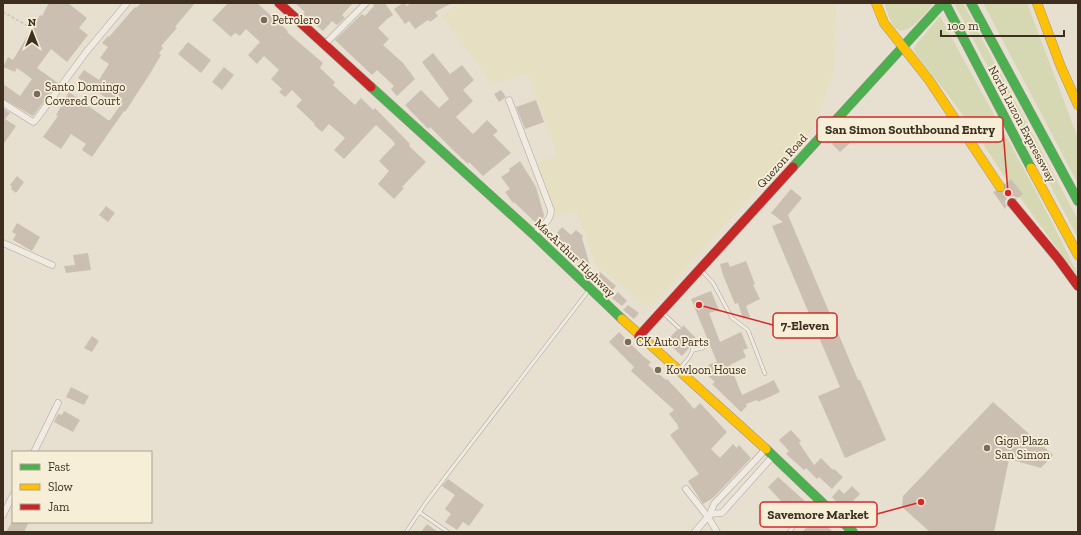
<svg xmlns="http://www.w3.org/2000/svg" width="1081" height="535" font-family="'Zilla Slab',serif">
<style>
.farmland{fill:#e6dfc2}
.green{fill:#d6d7b3}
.building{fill:#cbbfb2}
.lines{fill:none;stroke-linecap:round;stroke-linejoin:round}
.highway-tunnel{stroke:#c5bcae;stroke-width:12;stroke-dasharray:12 6;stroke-linecap:butt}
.lane-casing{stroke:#ada599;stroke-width:4}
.street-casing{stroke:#ada599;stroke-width:7}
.fast-casing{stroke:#9c958a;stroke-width:10}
.slow-casing{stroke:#9c958a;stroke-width:10}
.jam-casing{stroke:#9c958a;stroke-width:10}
.path{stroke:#c8c2b9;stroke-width:1.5;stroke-dasharray:3 2;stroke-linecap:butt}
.lane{stroke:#efebe3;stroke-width:3}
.street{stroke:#efebe3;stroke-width:6}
.fast{stroke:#4caf50;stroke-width:9}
.slow{stroke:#ffc107;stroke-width:9}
.jam{stroke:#c62828;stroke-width:9}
.poi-dot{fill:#786c5e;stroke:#f7eed8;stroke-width:1.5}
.labels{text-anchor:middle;stroke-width:3.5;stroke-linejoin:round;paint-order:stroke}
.poi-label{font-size:12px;fill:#3d2e20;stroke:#f7eed8;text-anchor:start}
.street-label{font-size:12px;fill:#3d2e20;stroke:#f7eed8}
.leader{fill:none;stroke:#d62828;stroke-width:1.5}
.callout-dot{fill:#d62828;stroke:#f7eed8;stroke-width:1.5}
.callout{fill:#f7eed8;stroke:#d62828;stroke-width:1.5}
.callout-label{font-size:13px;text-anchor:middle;font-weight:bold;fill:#3d2e20}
</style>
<rect width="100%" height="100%" fill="#e7e0d1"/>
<path class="farmland" d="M461,3h375l-2,68 -21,57 -164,180 -54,-44 -19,-54 -21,6 -18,-53 20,-8 -29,-81 -36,10 -51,-69z"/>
<g class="green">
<path d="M884,3h50c-7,8 -29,39 -40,23 -5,-6 -7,-16 -10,-23z"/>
<path d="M954,3h9l115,217v18z"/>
<path d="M983,3h44l51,135v46z"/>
<path d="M940,16c46,86 96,170 138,259v2l-78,-107 -20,-31 -31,-43 -34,-43 -1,-4 2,-4z"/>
</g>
<g class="building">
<path d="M49,3h19l19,15 -8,10 9,7 -21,27 -16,-13 -14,19 21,15 -25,33 -30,-17v-15l17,12 12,-17 -15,-11 -2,4 -12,-5 5,-10 5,3 27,-45 2,1z"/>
<path d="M141,3h54l-20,24 2,1 -16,18 2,2 -4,5 2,2 -10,17 -26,40 -1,-1 -32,46 -10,-7 4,-6 -15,-10 -10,15 -18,-12 15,-21 -2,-1 13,-23 39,28h2l9,-13 -41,-29 6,-8 15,10 10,-16 -9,-6 8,-11 -6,-4 6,-7 1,1 26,-30 1,1z"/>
<path d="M228,3h29l31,28 -1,1 15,13 21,18 -3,5 15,14 -2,3 22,20 6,-7 12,12 2,-2 35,36 -1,2 17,16 -24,25 2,1 -10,11 -16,-15 11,-13 -10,-10 16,-17 -2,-3 -17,-16 -32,34 -10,-9 11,-12 -16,-14 -7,8 -8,-7 1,-1 -19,-18 6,-6 -10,-10 -7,7 -6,-5 3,-3 -11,-10 8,-9 -15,-14 -7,8 -9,-9 12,-13 -14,-13 -6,7 -5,-3 -4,4 -19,-17z"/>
<path d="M295,3h58l-11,12 3,3 -8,7 -5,-4 -9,10 -20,-17 2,-2z"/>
<path d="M372,3h13l8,12 -6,4 -9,9 11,11 -6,6 20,18 12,16 -18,17 -6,-7 3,-3 -17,-16 -5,5 -37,-35 27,-26 3,2 9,-10z"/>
<path d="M403,3h2l2,3 4,-3h41l-17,9 3,4 -8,6 -2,-2 -13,9 -6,-8 -4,3 -11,-15z"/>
<path d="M188,42l23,18 -10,13 -23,-19z"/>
<path d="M433,53l17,21 12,-9 12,15 -11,10 10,11 -17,16 17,17 14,-14 11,11 -5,4 18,18 -28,23 -14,-14 -1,2 -14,-13 -24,-24 -2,2 -23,-24 16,-15 18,18 10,-9 -27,-37z"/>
<path d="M224,67l10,8 -12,15 -10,-8z"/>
<path d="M501,90l5,7 -7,5 -5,-8z"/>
<path d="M536,100l8,22 -19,7 -9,-22z"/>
<path d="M3,108l7,5 -5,6 11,7 -13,19z"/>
<path d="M842,134l8,9 -10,9 -8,-8z"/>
<path d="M520,161l16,26 8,28 -1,4 -6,5 -23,-22 -1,1 -8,-11 5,-3 -9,-12 9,-6 -1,-2z"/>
<path d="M17,176l7,6 -8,11 -5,-4 1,-2 -2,-2z"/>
<path d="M1011,179l12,15 -5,4 -4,-2 -6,1 -3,4 1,7 -1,1 -12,-17 1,-1 6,3 4,-1 3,-6 -1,-4z"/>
<path d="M791,189l11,9 -14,17 70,165h2l26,60 -41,18 -27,-62 22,-9 -68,-161 11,-4 -12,-9z"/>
<path d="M106,206l9,7 -7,9 -9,-7z"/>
<path d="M17,223l23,14 -8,14 -19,-11 3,-6 -4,-2z"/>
<path d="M562,227l9,8 5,-5 7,6 -1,2 11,38 -24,-21 1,-1 -18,-15z"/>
<path d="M88,253l3,17 -25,3 -2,-7 11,-1 -2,-10z"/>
<path d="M746,261l9,23 -2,1 7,14 -14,7 4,11 -7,2 -5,-16 -3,1 -12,-29 -3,-11 8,-2 2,5z"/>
<path d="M600,272l16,14 -6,7 -16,-15z"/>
<path d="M711,291l8,19 -10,3 11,29 21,-10 7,16 -5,2 3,7 -16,8 12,30 32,-15 6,12 -22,10 -1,-2 -11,4 1,2 -6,6 -29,-28 3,-2 -8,-7 -1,-4 1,-4 3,-3 7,-2 -26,-63z"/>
<path d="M618,292l9,9 -5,5 -10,-8z"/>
<path d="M628,305l11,8 -5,6 -11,-9z"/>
<path d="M683,325l15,15 -3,3h-4l-1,4 -8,9 -16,-15 11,-11h4z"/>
<path d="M619,332l25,25 7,5 -3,3 18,15 1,-1 16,17 11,13 6,-6 27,29 -16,17 9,9 13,-14 4,4 2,-3 12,13 -38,40 -10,6 -15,-23 11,-7 -29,-39 9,-7 -2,-2 1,-1 -9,-11 5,-4 -43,-39 3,-4 -25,-25z"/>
<path d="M92,336l7,5 -7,11 -8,-4z"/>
<path d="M71,387l18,9 -5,9 -18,-8z"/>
<path d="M993,402l60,53 -12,13 -32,-9 -15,73h-64l-28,-25 1,-11z"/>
<path d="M64,411l16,9 -7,12 -19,-10 4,-8 4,1z"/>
<path d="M791,430l10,11 -2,2 15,22 7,-7 12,12 1,-1 9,8 -11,12 -13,-12 -2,2 -11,-11 -2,2 -18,-16 3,-3 -10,-11z"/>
<path d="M778,477l29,26 -18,17 -9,-20 -12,-13z"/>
<path d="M448,479l36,26 -15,21 -6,-4 -6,8 -12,-8 6,-8 -6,-5 10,-14 -13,-9z"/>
<path d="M852,486l8,8 -16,16 -12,-13 7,-8 5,5z"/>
<path d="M816,518l3,4 2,-2 12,12h-31z"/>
<path d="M12,522h17l-5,10h-18z"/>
<path d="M427,524l11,8h-17z"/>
</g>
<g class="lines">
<path class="highway-tunnel" d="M1000,187l12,16"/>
<g class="lane-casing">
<g id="lane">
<path d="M701,270l12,13 19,35 16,12 17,44"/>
<path d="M663,313l16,15"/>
<path d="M694,350l9,-2"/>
<path d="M680,368c6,-7 14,-14 13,-23"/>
<path d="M419,512l29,20"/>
<path d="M406,532l21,-31 162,-211"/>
<path d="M789,532l28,-31"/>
</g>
</g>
<g class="street-casing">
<g id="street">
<path d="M324,45l42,-42"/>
<path d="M509,100l42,110c0,11 -10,17 -18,24"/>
<path d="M3,103l30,19 2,-1 52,-70 40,-48"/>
<path d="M3,243l49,22"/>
<path d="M34,452l24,-49"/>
<path d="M686,489l22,28 9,15"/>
<path d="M710,514l12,-1 51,-57"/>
<path d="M3,515l10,-20"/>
<path d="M695,532l15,-18 4,-10 52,-55"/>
</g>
</g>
<g class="fast-casing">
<g id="fast">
<path d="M945,3l86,165"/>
<path d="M971,3l107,198"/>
<path d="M371,87l162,147 89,85"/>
<path d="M793,167l150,-164"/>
<path d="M766,449l87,83"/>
</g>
</g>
<g class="slow-casing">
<g id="slow">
<path d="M876,3l8,20 45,57 71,107"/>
<path d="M1037,3l24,64 17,38"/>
<path d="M1031,168l47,87"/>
<path d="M622,319l144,130"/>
</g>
</g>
<g class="jam-casing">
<g id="jam">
<path d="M279,3l92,84"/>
<path d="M1012,203l47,57 19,26"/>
<path d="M639,336l154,-169"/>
</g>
</g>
<path class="path" d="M3,12l25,14"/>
<use href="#lane" class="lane"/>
<use href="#street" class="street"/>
<use href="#fast" class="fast"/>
<use href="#slow" class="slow"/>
<use href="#jam" class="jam"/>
</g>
<g class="poi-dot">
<circle cx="264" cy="20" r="4"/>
<circle cx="37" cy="94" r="4"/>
<circle cx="628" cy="342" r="4"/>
<circle cx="658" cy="370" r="4"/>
<circle cx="987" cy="448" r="4"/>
</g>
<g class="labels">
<g class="poi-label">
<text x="272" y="24">Petrolero</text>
<text x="45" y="91">Santo Domingo<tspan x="45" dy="14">Covered Court</tspan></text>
<text x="636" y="346">CK Auto Parts</text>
<text x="666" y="374">Kowloon House</text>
<text x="995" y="445">Giga Plaza<tspan x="995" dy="14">San Simon</tspan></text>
</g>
<g class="street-label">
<text transform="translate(1022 124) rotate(62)" y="4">North Luzon Expressway</text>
<text transform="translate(782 161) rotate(-48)" y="4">Quezon Road</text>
<text transform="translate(575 258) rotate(44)" y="4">MacArthur Highway</text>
</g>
</g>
<path class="leader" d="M1008 193L1003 130M699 305L773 325M921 502L877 514"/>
<g class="callout-dot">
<circle cx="1008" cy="193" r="4"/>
<circle cx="699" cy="305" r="4"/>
<circle cx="921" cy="502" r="4"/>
</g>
<g class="callout">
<rect x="817" y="117" width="186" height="25" rx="4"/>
<rect x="773" y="313" width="64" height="25" rx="4"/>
<rect x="760" y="502" width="117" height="25" rx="4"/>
</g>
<g class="callout-label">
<text x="910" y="134">San Simon Southbound Entry</text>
<text x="805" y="330">7-Eleven</text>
<text x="818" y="519">Savemore Market</text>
</g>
<rect width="1081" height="535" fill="none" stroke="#3d2e20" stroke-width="8"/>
<rect x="12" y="451" width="140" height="72" fill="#f7eed8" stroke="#ada18e"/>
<rect x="20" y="464" width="20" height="6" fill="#4caf50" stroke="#ada18e"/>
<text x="48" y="471" font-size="12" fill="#3d2e20">Fast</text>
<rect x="20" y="484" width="20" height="6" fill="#ffc107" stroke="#ada18e"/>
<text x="48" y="491" font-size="12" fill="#3d2e20">Slow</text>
<rect x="20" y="504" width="20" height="6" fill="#c62828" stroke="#ada18e"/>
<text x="48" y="511" font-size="12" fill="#3d2e20">Jam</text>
<g transform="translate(32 32)" stroke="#f7eed8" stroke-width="3" paint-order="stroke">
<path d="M0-3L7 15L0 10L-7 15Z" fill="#3d2e20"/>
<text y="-6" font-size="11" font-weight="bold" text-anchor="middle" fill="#3d2e20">N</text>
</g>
<path d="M941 30v6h123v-6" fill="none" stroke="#3d2e20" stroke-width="2"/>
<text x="947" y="30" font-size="12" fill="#3d2e20" stroke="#f7eed8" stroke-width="3" paint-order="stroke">100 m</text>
</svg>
